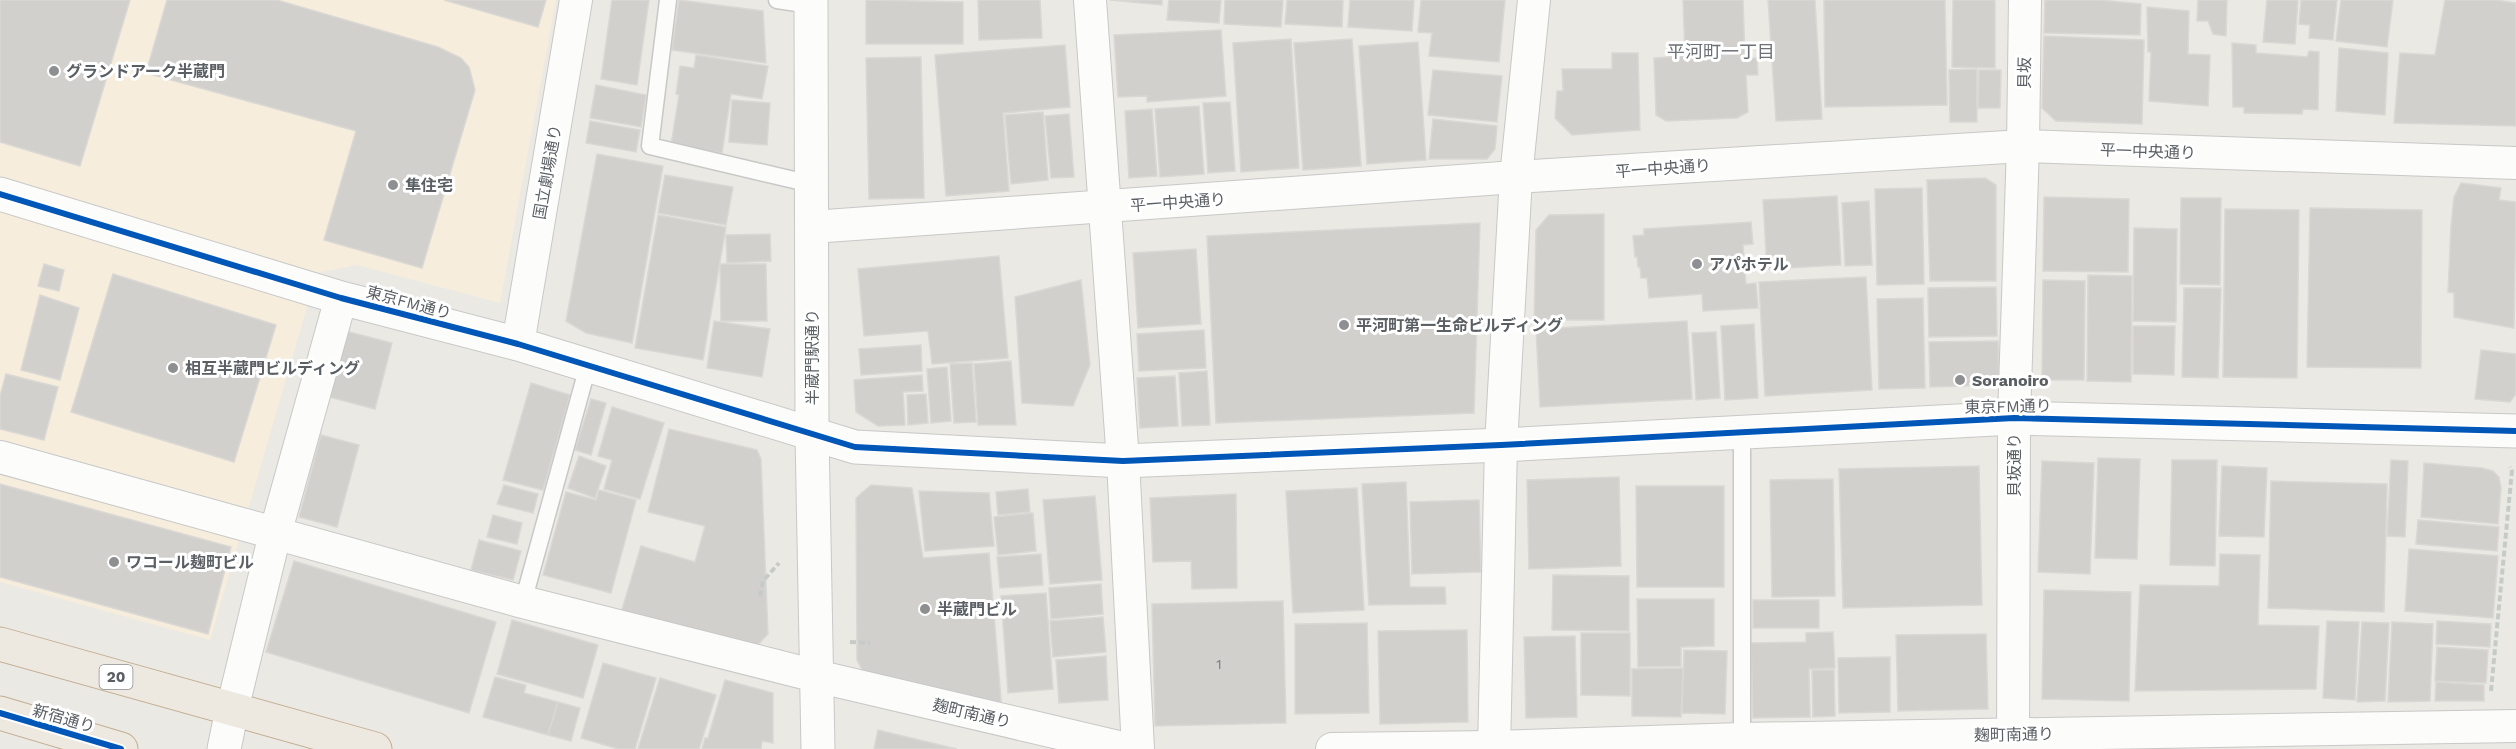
<svg xmlns="http://www.w3.org/2000/svg" width="2516" height="749" font-family="'Work Sans','Noto Sans JP',sans-serif">
<style>
.commercial{fill:#f6eddc}
.building{fill:#d1d0cd;stroke:#dad8d4;stroke-width:1.5}
.lines{fill:none;stroke-linecap:round;stroke-linejoin:round}
.lane-casing{stroke:#c7c8c7;stroke-width:19}
.street-casing{stroke:#c7c8c7;stroke-width:34}
.secondary-casing{stroke:#c8c8c8;stroke-width:35}
.highway-casing{stroke:#c3ae92;stroke-width:35}
.path{stroke:#c5ccc8;stroke-width:4;stroke-dasharray:6 3;stroke-linecap:butt}
.lane{stroke:#fcfcfb;stroke-width:16}
.street{stroke:#fcfcfb;stroke-width:32}
.secondary{stroke:#fcfcfb;stroke-width:33}
.highway{stroke:#eee9e0;stroke-width:33}
.cycleway-casing{stroke:#fff;stroke-width:10}
.cycleway{stroke:#0057b8;stroke-width:6}
.poi-dot{fill:#8d8f91;stroke:#fff;stroke-width:2}
.labels{text-anchor:middle;stroke-width:6;stroke-linejoin:round;paint-order:stroke}
.number-label{font-size:14px;fill:#797c7f}
.shield{fill:#fff;stroke:#8c8f92;stroke-width:1.5}
.shield-label{font-size:15px;font-weight:bold;fill:#5a5f64}
.poi-label{font-size:16px;font-weight:bold;fill:#5a5f64;stroke:#fff;text-anchor:start}
.street-label{font-size:16px;fill:#5a5f64;stroke:#fff}
.neighbourhood-label{font-size:18px;fill:#6b7176;stroke:#fff}
</style>
<rect width="100%" height="100%" fill="#ebe9e4"/>
<path class="commercial" d="M0,0h556l-56,303 -143,-38 -40,8 -107,367 -210,-58z"/>
<g class="building">
<path d="M0,0h130l-50,166 -80,-24z"/>
<path d="M167,0h110l161,47 23,11 8,9 6,23 -53,178 -98,-28 32,-109 -210,-58z"/>
<path d="M444,0h102l-8,27z"/>
<path d="M612,0h37l-12,85 -36,-6z"/>
<path d="M679,0l84,11 3,52 -94,-13z"/>
<path d="M866,0l97,2v42h-97z"/>
<path d="M978,0h62l2,38 -63,2z"/>
<path d="M1110,0h52v5z"/>
<path d="M1169,0h52l-2,23 -52,-3z"/>
<path d="M1225,0h58l-2,27 -57,-3z"/>
<path d="M1287,0h56l-1,27 -57,-3z"/>
<path d="M1350,0h64l-2,31 -64,-4z"/>
<path d="M1421,0h84l-6,62 -70,-6 3,-23 -14,-1z"/>
<path d="M1683,0h60l2,58h12l1,17h-12l2,37 -11,6 -71,3 -10,-6 -2,-57 31,-2z"/>
<path d="M1768,0h47l7,119 -46,2z"/>
<path d="M1824,0h121l2,105 -122,2z"/>
<path d="M1953,0h42v68l-43,-1z"/>
<path d="M2045,0h55l41,4 -1,31 -96,-2z"/>
<path d="M2198,0h29l-1,36 -13,-2 -5,-13h-11z"/>
<path d="M2267,0h31l-3,44 -32,-2z"/>
<path d="M2301,0h36l-4,40 -24,-2 1,-13 -11,-1z"/>
<path d="M2341,0h52l-6,47 -51,-6z"/>
<path d="M2445,0h50l21,3v123l-122,-3 6,-70 35,2z"/>
<path d="M2147,7l42,4 -1,43 22,1 -2,51 -59,-5 2,-49h-3z"/>
<path d="M1221,30l5,66 -79,6v-6l-29,1 -4,-62z"/>
<path d="M2044,36l100,4 -2,84 -86,-3 -14,-13z"/>
<path d="M1291,39l8,129 -58,4 -8,-129z"/>
<path d="M1352,39l9,127 -58,4 -9,-127z"/>
<path d="M1418,42l8,118 -59,4 -8,-118z"/>
<path d="M2232,43l24,2v8l51,4 2,-6 10,1 -1,58 -15,-1 -1,5 -58,-1v-6h-11z"/>
<path d="M1065,45l5,62 -67,6 6,78 -63,5 -11,-141z"/>
<path d="M2339,48l49,5 -3,62 -49,-4z"/>
<path d="M1612,53h26l2,77 -68,5 -17,-17 2,-27h6l-1,-22h50z"/>
<path d="M696,55l72,11 -6,33 -31,-5 -9,59 -51,-8 8,-50 -3,-1 4,-28 14,2z"/>
<path d="M921,57l3,141 -55,1 -3,-141z"/>
<path d="M1977,69v53h-27l-1,-52z"/>
<path d="M1433,70l69,6 -5,46 -69,-7z"/>
<path d="M1979,70h22l-1,38h-22z"/>
<path d="M596,85l50,10 -5,32 -51,-9z"/>
<path d="M732,100l38,3 -3,42 -38,-3z"/>
<path d="M1230,102l5,69 -27,2 -5,-70z"/>
<path d="M1199,106l5,68 -44,3 -5,-68z"/>
<path d="M1152,109l5,67 -28,2 -4,-67z"/>
<path d="M1043,112l5,68 -37,4 -6,-69z"/>
<path d="M1069,114l5,63 -23,1 -6,-62z"/>
<path d="M1433,119l64,7 -2,23 -8,10h-58z"/>
<path d="M590,121l50,9 -4,22 -50,-9z"/>
<path d="M597,154l66,12 -31,177 -46,-10 -20,-12z"/>
<path d="M665,175l68,12 -7,38 -68,-12z"/>
<path d="M1985,178l11,7v96h-66l-3,-101z"/>
<path d="M2461,183l40,5 -2,12 17,2 -2,126 -60,-11v-24l-6,-1 3,-66 3,-29z"/>
<path d="M1922,188l2,96 -47,1 -2,-96z"/>
<path d="M1837,196l4,69 -74,4 -4,-69z"/>
<path d="M2044,197l85,2 -1,73 -85,-1z"/>
<path d="M2181,198h40l-1,87 -40,-1z"/>
<path d="M1869,201l3,64 -27,1 -3,-63z"/>
<path d="M2310,208l112,2 -1,158 -114,-1z"/>
<path d="M2225,209l74,1 -2,168 -74,-1z"/>
<path d="M1604,214v106h-70l2,-90 13,-15z"/>
<path d="M658,215l68,12 -23,133 -68,-12z"/>
<path d="M1751,222l2,22 -10,1 3,39 10,-1 2,25 -55,3 -1,-17 -53,4 -2,-20h-6l-1,-11h-2l-1,-10h-2l-2,-21 11,-1v-6z"/>
<path d="M1480,223l-6,190 -258,10 -9,-187z"/>
<path d="M2134,228l43,1 -1,93 -43,-1z"/>
<path d="M770,234l1,27 -44,2 -1,-28z"/>
<path d="M1196,249l5,75 -63,4 -5,-75z"/>
<path d="M999,256l9,102 -76,6 -4,-33 -64,5 -6,-67z"/>
<path d="M44,264l20,6 -5,21 -21,-5z"/>
<path d="M720,264h46l1,57h-46z"/>
<path d="M113,274l163,51 -42,137 -163,-50z"/>
<path d="M2088,275l44,1 -1,106 -44,-1z"/>
<path d="M1866,277l6,113 -107,6 -6,-114z"/>
<path d="M1081,280l9,85 -17,41 -51,-3 -7,-106z"/>
<path d="M2043,280l42,1 -1,99h-42z"/>
<path d="M1996,287l1,49 -68,1 -1,-49z"/>
<path d="M2184,288h37l-3,90 -36,-1z"/>
<path d="M40,295l39,13 -19,72 -39,-10z"/>
<path d="M1923,298l2,90 -46,1 -2,-90z"/>
<path d="M714,321l56,8 -8,48 -55,-9z"/>
<path d="M1687,321l5,78 -152,8 -4,-78z"/>
<path d="M1754,324l4,74 -33,2 -4,-74z"/>
<path d="M2133,326h42l-1,49 -41,-1z"/>
<path d="M1204,330l2,38 -67,3 -2,-37z"/>
<path d="M346,331l46,12 -17,66 -46,-12z"/>
<path d="M1716,332l4,66 -24,2 -4,-67z"/>
<path d="M1998,341l1,44 -69,2 -1,-45z"/>
<path d="M921,345l1,26 -61,4 -2,-26z"/>
<path d="M2481,350l35,4v40l-6,8 -35,-3z"/>
<path d="M1011,361l5,64h-38l-4,-61z"/>
<path d="M972,363l4,59 -22,1 -4,-59z"/>
<path d="M947,367l4,54 -20,2 -4,-54z"/>
<path d="M1207,371l3,54 -28,1 -3,-53z"/>
<path d="M6,374l52,13 -14,53 -44,-11v-33z"/>
<path d="M922,375l1,16 -20,1 2,33 -27,1 -22,-14 -2,-32z"/>
<path d="M1175,376l3,50 -38,2 -3,-50z"/>
<path d="M531,383l39,12 -27,95 -40,-10z"/>
<path d="M926,394l2,29 -20,2 -1,-30z"/>
<path d="M591,399l15,4 -15,52 -16,-5z"/>
<path d="M612,407l52,16 -24,76 -36,-10 8,-29 -14,-4z"/>
<path d="M669,429l88,21 4,9 7,175 -12,13 -135,-34 20,-67 54,16 10,-36 -57,-14z"/>
<path d="M321,435l38,10 -22,82 -38,-10z"/>
<path d="M579,456l27,10 -11,32 -27,-10z"/>
<path d="M2098,458l42,1 -3,100 -42,-1z"/>
<path d="M2172,460h45l-2,106 -45,-1z"/>
<path d="M2391,460l17,1 -3,76 -18,-1z"/>
<path d="M2042,461l52,2 -4,111 -52,-2z"/>
<path d="M2424,463l58,5 11,3 6,6 2,11 -3,36 -77,-7z"/>
<path d="M1979,466l3,139 -139,3 -4,-139z"/>
<path d="M2222,466l45,2 -3,69 -45,-1z"/>
<path d="M1619,477l2,89 -92,3 -2,-89z"/>
<path d="M1833,479l2,117 -63,1 -2,-117z"/>
<path d="M2271,481l116,3 -3,128 -116,-4z"/>
<path d="M1406,482l4,105h35l1,17 -77,1 -7,-121z"/>
<path d="M0,484l231,63 -23,87 -208,-57z"/>
<path d="M504,485l34,9 -5,19 -36,-9z"/>
<path d="M871,485l41,3 11,70 66,-5 13,158 -137,-36 -8,-15 -1,-162z"/>
<path d="M1636,486h88v101h-87z"/>
<path d="M1357,488l7,122 -71,3 -7,-122z"/>
<path d="M1028,489l2,23 -32,3 -2,-23z"/>
<path d="M599,490l37,10 -25,93 -68,-18 23,-83 30,8z"/>
<path d="M919,491l70,2 5,53 -69,5z"/>
<path d="M1236,494l1,94 -45,1 -1,-28 -38,1 -3,-64z"/>
<path d="M1095,496l7,84 -52,4 -7,-84z"/>
<path d="M1479,500l2,72 -69,2 -2,-72z"/>
<path d="M1033,513l3,38 -38,4 -4,-38z"/>
<path d="M493,515l29,8 -5,21 -30,-7z"/>
<path d="M2418,520l81,7 -2,24 -81,-7z"/>
<path d="M479,540l42,11 -8,29 -42,-10z"/>
<path d="M2409,549l89,7 -5,62 -88,-7z"/>
<path d="M1041,554l2,31 -43,3 -3,-31z"/>
<path d="M2220,554l40,1 -2,70 61,1 -3,63 -181,2 5,-106 79,1z"/>
<path d="M294,561l202,61 -27,91 -203,-61z"/>
<path d="M1553,575l76,1v55l-77,-1z"/>
<path d="M1101,584l2,30 -52,5 -2,-31z"/>
<path d="M2044,590l87,2 -2,109 -87,-2z"/>
<path d="M1046,593l7,96 -45,4 -7,-97z"/>
<path d="M1637,599h77v47l-33,1v19l-43,1z"/>
<rect x="1753" y="600" width="66" height="28"/>
<path d="M1283,601l3,122 -131,3 -3,-122z"/>
<path d="M1103,617l3,35 -53,5 -3,-36z"/>
<path d="M512,620l86,25 -15,53 -86,-24z"/>
<path d="M2327,621l32,1 -4,78 -32,-2z"/>
<path d="M2437,621l54,3 -1,23 -54,-3z"/>
<path d="M2362,622l27,1 -4,78 -28,1z"/>
<path d="M2392,622l41,2 -3,77 -42,1z"/>
<path d="M1367,623l2,90 -74,1v-90z"/>
<path d="M1467,630l1,92 -88,2 -2,-93z"/>
<path d="M1833,632l2,36 -26,1 1,48 -57,1 -2,-75 55,-1v-9z"/>
<path d="M1581,633h49v63l-49,-1z"/>
<path d="M1986,634l2,75 -90,2 -2,-76z"/>
<path d="M1575,636l2,81 -51,1 -2,-81z"/>
<path d="M2437,647l51,3 -2,33 -51,-2z"/>
<path d="M1684,650l43,1 -2,63 -43,-1z"/>
<path d="M1106,656l2,44 -49,3 -3,-43z"/>
<path d="M1890,657v55l-51,1 -1,-55z"/>
<path d="M603,663l53,15 -21,71h-17l-37,-11z"/>
<path d="M1683,668l-2,49 -49,-1v-47z"/>
<path d="M1812,670h22l1,46 -22,1z"/>
<path d="M495,677l31,8 -2,8 34,9 -10,33 -65,-18z"/>
<path d="M660,678l56,17 -17,54h-61z"/>
<path d="M725,680l48,13v50l-11,-2 -1,8h-59l3,-11h3z"/>
<path d="M2436,682l48,3v16h-49z"/>
<path d="M558,702l22,6 -9,33 -23,-6z"/>
<path d="M878,730l79,19h-83z"/>
</g>
<g class="lines">
<g class="lane-casing">
<g id="lane">
<path d="M668,0l-18,146 161,38"/>
<path d="M777,0l34,5"/>
<path d="M1742,431v308"/>
<path d="M523,602l65,-236"/>
</g>
</g>
<g class="street-casing">
<g id="street">
<path d="M1090,0l33,461 15,288"/>
<path d="M812,227l704,-50 507,-31 493,17"/>
<path d="M518,344l58,-344"/>
<path d="M0,457l523,145 293,74 311,73"/>
<path d="M232,710l43,-176 66,-236"/>
<path d="M1332,749l161,-2 249,-8 774,-13"/>
<path d="M1494,749l7,-304 15,-268 18,-177"/>
<path d="M2013,749l1,-331 9,-272 2,-146"/>
</g>
</g>
<g class="secondary-casing">
<g id="secondary">
<path d="M811,0l1,434 6,315"/>
<path d="M0,194l341,104 177,46 337,103 268,14 378,-16 513,-27 502,13"/>
<path d="M224,749l8,-39"/>
</g>
</g>
<g class="highway-casing">
<g id="highway">
<path d="M0,644l375,105"/>
<path d="M0,713l121,36"/>
</g>
</g>
<g class="path">
<path d="M760,596l3,-15 16,-18"/>
<path d="M850,642l20,1"/>
<path d="M2491,691l21,-221 -2,-3"/>
</g>
<use href="#lane" class="lane"/>
<use href="#street" class="street"/>
<use href="#secondary" class="secondary"/>
<use href="#highway" class="highway"/>
<g class="cycleway-casing">
<g id="cycleway">
<path d="M0,194l341,104 177,46 337,103 268,14 378,-16 513,-27 502,13"/>
<path d="M0,713l121,36"/>
</g>
</g>
<use href="#cycleway" class="cycleway"/>
</g>
<g class="poi-dot">
<circle cx="54" cy="71" r="6"/>
<circle cx="393" cy="185" r="6"/>
<circle cx="1697" cy="264" r="6"/>
<circle cx="1344" cy="325" r="6"/>
<circle cx="173" cy="368" r="6"/>
<circle cx="1960" cy="380" r="6"/>
<circle cx="114" cy="562" r="6"/>
<circle cx="925" cy="609" r="6"/>
</g>
<g class="labels">
<g class="number-label">
<text x="1219" y="669">1</text>
</g>
<rect class="shield" x="99.5" y="665" width="33" height="24" rx="4.5"/>
<g class="shield-label">
<text x="116" y="682">20</text>
</g>
<g class="poi-label">
<text x="66" y="77">グランドアーク半蔵門</text>
<text x="405" y="191">隼住宅</text>
<text x="1709" y="270">アパホテル</text>
<text x="1356" y="331">平河町第一生命ビルディング</text>
<text x="185" y="374">相互半蔵門ビルディング</text>
<text x="1972" y="386">Soranoiro</text>
<text x="126" y="568">ワコール麹町ビル</text>
<text x="937" y="615">半蔵門ビル</text>
</g>
<g class="street-label">
<text transform="translate(2024 73) rotate(-89)" y="6">貝坂</text>
<text transform="translate(2148 151) rotate(2)" y="6">平一中央通り</text>
<text transform="translate(1663 168) rotate(-4)" y="6">平一中央通り</text>
<text transform="translate(547 172) rotate(-80)" y="6">国立劇場通り</text>
<text transform="translate(1178 202) rotate(-4)" y="6">平一中央通り</text>
<text transform="translate(409 302) rotate(15)" y="6">東京FM通り</text>
<text transform="translate(812 357) rotate(-90)" y="6">半蔵門駅通り</text>
<text transform="translate(2008 406) rotate(-1)" y="6">東京FM通り</text>
<text transform="translate(2014 465) rotate(-90)" y="6">貝坂通り</text>
<text transform="translate(972 713) rotate(13)" y="6">麹町南通り</text>
<text transform="translate(64 718) rotate(16)" y="6">新宿通り</text>
<text transform="translate(2014 734) rotate(-1)" y="6">麹町南通り</text>
</g>
<g class="neighbourhood-label">
<text x="1721" y="58">平河町一丁目</text>
</g>
</g>
</svg>
